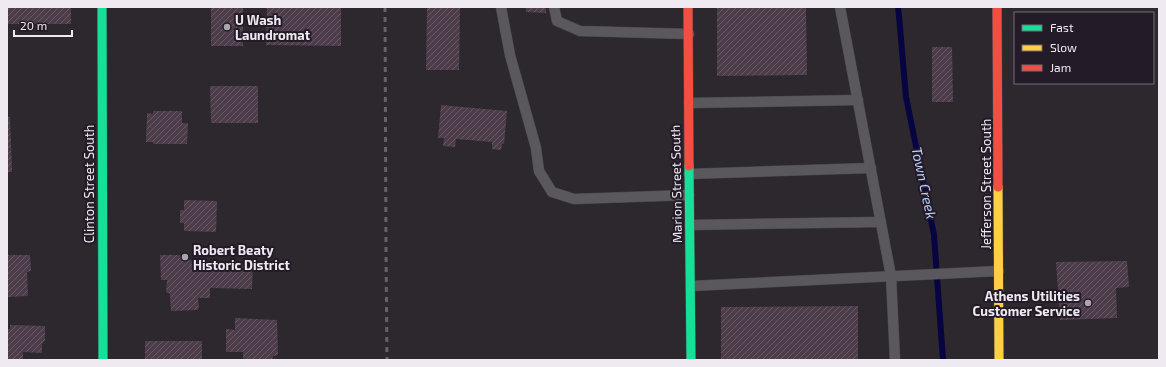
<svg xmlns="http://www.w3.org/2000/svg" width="1166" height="367" font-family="'Exo 2',sans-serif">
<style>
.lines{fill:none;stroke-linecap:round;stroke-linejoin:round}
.stream{stroke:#070442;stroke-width:6}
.building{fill:url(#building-hatch)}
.lane-casing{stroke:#49454a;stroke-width:11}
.fast-casing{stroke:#49454a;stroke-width:10}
.slow-casing{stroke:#49454a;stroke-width:10}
.jam-casing{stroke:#49454a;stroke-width:10}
.lane{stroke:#5b585d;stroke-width:10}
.fast{stroke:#16e098;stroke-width:9}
.slow{stroke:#ffcf43;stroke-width:9}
.jam{stroke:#f24e42;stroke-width:9}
.rail{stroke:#656267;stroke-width:3;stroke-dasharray:5 5;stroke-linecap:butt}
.poi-dot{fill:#aba6ad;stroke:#231b27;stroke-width:1.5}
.labels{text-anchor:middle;stroke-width:4;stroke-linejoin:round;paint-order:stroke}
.poi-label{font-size:13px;font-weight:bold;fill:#efeaf2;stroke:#231b27;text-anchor:start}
.street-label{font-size:13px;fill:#efeaf2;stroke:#231b27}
.water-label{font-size:14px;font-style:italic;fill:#bbcdf7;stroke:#231b27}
</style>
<defs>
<pattern id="building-hatch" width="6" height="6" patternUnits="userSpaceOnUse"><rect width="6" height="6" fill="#4d3d4b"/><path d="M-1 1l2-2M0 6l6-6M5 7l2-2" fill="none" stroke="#675965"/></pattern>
</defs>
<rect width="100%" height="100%" fill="#2c282e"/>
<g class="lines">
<path class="stream" d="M898,7l1,9 7,81 28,138 9,125"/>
</g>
<g class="building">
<rect x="7" y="7" width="64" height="17"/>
<rect x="211" y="7" width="32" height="39"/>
<path d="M267,7h74v39l-75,-1z"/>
<path d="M427,7h33l-1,63h-33z"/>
<path d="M526,7h20v6l-20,-1z"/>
<path d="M717,7h89l1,68 -90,1z"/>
<path d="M932,47h20l1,55h-21z"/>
<path d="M210,86h48v37h-47z"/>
<path d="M441,105l66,6 -3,33h-2l-1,6 -9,-1v-7l-36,-3 -1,8 -12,-1 1,-8h-6z"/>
<path d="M153,111h29v12h6l-1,21h-34v-2h-7l1,-29 6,1z"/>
<path d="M7,117h3l2,55h-5z"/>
<path d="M184,200l33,1 -1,31 -32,-1v-8h-4v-13h4z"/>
<path d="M7,255h23l1,16 -4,1 1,24 -20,1v-3h-1z"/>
<path d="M160,255h21l2,5 22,1v4l48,-1 -1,25 -42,-1v10h-12l1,10 -2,2 -26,1 -1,-17 -4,-2 1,-12h-6z"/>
<path d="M1127,261l2,26 -13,1 1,30 -57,2 -4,-58z"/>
<path d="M858,306v54h-137v-53z"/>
<path d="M235,318l42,2 1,35 -5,1 -1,4h-29v-8h-17v-23l9,1z"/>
<path d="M10,325l35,1v14l-3,4v9l-19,-1v8h-16v-31h3z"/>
<rect x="145" y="341" width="57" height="19"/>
</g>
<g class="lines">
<g class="lane-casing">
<g id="lane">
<path d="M501,7l9,48 26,93 3,23 13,21 22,7 115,-4"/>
<path d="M554,7l3,14 23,10 109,3"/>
<path d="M840,7l51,269 4,84"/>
<path d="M689,103l169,-3"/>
<path d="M689,174l182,-6"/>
<path d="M690,225l191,-3"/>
<path d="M691,286l308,-15"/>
</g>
</g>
<g class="fast-casing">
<g id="fast">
<path d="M102,7l1,353"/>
<path d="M689,166l2,194"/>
</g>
</g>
<g class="slow-casing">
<path id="slow" d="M998,187l1,173"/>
</g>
<g class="jam-casing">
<g id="jam">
<path d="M688,7l1,159"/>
<path d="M997,7l1,180"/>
</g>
</g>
<use href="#lane" class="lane"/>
<use href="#fast" class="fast"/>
<use href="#slow" class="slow"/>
<use href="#jam" class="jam"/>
<path class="rail" d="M385,7l1,244 1,109"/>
</g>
<g class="poi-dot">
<circle cx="227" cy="27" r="4"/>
<circle cx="185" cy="257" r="4"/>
<circle cx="1088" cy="303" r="4"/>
</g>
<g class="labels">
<g class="poi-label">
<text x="235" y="25">U Wash<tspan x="235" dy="15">Laundromat</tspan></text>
<text x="193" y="255">Robert Beaty<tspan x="193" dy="15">Historic District</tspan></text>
<text x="1080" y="301" text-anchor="end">Athens Utilities<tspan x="1080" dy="15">Customer Service</tspan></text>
</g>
<g class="street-label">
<text transform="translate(89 184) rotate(-90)" y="5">Clinton Street South</text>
<text transform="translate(676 184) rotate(-91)" y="5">Marion Street South</text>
<text transform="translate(986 184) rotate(-90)" y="5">Jefferson Street South</text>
</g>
<g class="water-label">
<text transform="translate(924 183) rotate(78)" y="5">Town Creek</text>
</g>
</g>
<rect width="1166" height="367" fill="none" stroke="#efeaf2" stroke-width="16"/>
<rect x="1014" y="12" width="140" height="72" fill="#231b27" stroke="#756e78"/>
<rect x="1022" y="25" width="20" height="6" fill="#16e098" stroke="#756e78"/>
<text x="1050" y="32" font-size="12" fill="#efeaf2">Fast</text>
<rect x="1022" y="45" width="20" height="6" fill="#ffcf43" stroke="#756e78"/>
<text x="1050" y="52" font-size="12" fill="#efeaf2">Slow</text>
<rect x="1022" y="65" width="20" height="6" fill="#f24e42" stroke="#756e78"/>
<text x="1050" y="72" font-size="12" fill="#efeaf2">Jam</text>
<path d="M14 30v6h58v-6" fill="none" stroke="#efeaf2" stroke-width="2"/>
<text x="20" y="30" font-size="12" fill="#efeaf2" stroke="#231b27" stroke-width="3" paint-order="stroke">20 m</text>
</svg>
